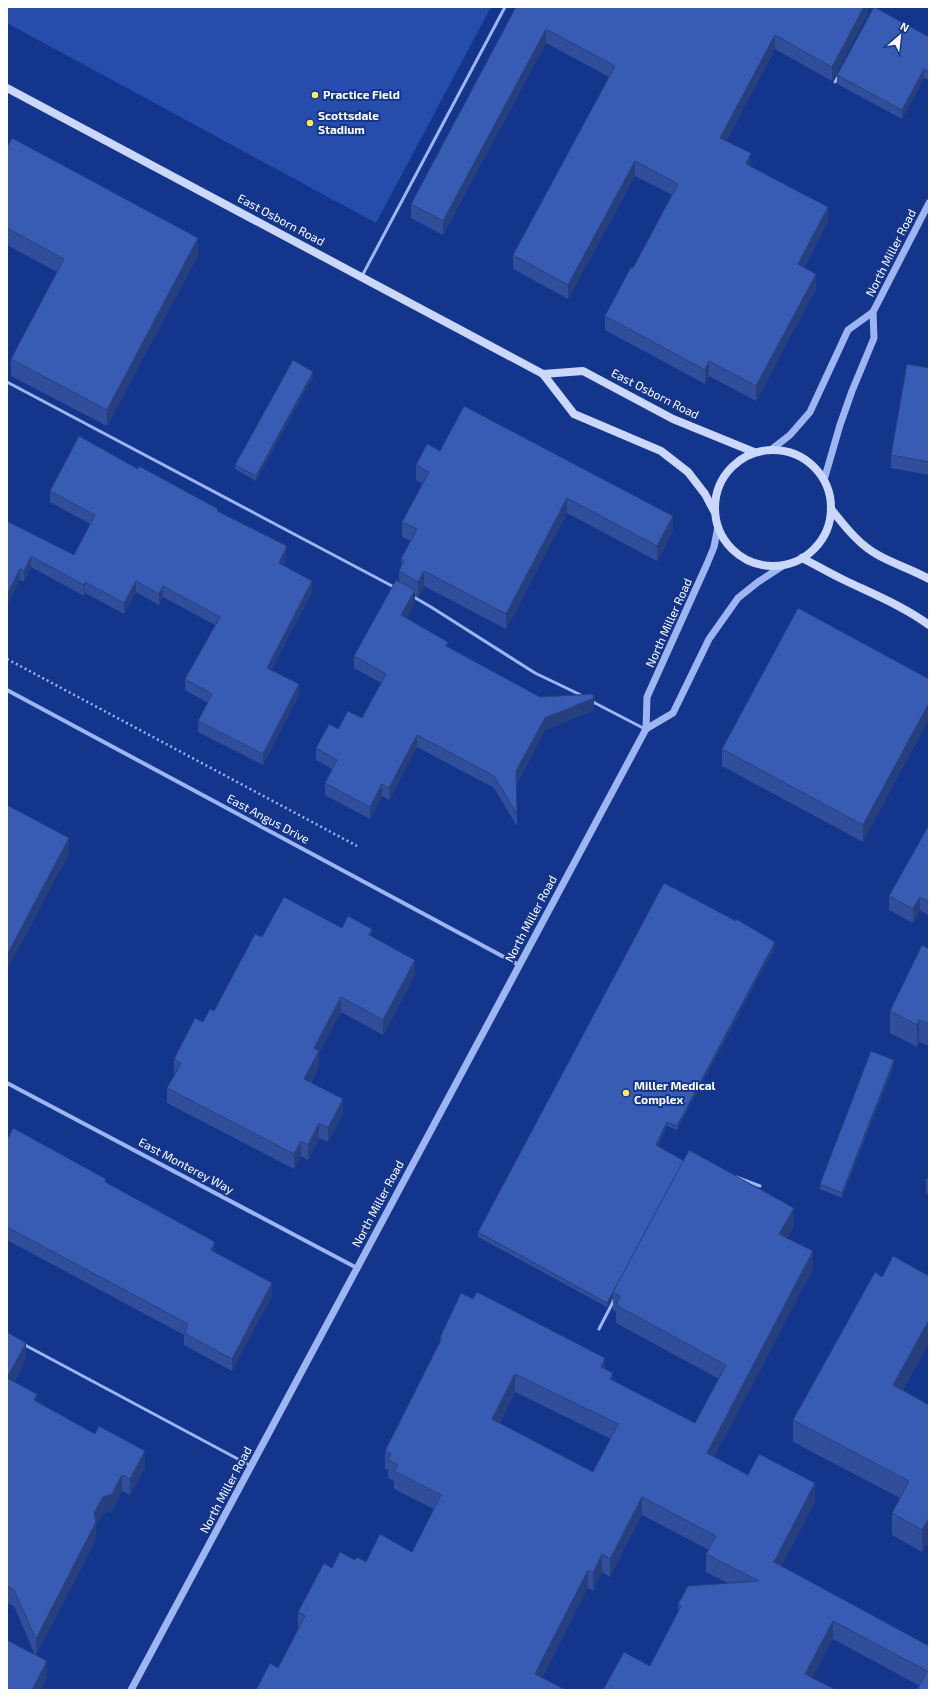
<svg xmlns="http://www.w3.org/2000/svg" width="936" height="1697" font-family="'Exo 2',sans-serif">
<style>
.green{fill:#264dab}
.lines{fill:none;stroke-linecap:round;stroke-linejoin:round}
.path{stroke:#9db5f0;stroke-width:2.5;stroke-dasharray:2 3;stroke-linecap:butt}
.service{stroke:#9db5f0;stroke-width:3}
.minor{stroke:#9db5f0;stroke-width:4}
.tertiary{stroke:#9db5f0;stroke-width:7}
.secondary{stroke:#cbd8fb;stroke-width:8}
.wall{fill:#304e9a;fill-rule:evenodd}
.shaded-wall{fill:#27407d}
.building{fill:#385bb3;stroke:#27407d;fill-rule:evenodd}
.poi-dot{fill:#ffea5c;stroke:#14358c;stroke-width:1.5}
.labels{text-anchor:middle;stroke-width:4;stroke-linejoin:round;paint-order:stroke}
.poi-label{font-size:12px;font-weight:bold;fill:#fff;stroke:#14358c;text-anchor:start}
.street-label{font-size:12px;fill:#fff;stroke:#14358c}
</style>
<rect width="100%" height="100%" fill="#14358c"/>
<path class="green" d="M7,7h484l-115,216 -369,-200z"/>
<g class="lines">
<path class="path" d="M7,659l350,187"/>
<g class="service">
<path d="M835,82l4,-7"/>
<path d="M362,276l143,-269"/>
<path d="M7,382l387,205"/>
<path d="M412,596l19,11 104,66 48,23"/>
<path d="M591,701l54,28"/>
<path d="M736,1177l24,9"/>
<path d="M599,1329l15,-29"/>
<path d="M23,1344l228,122"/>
</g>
<g class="minor">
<path d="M7,690l512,275"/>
<path d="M7,1083l350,185"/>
</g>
<g class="tertiary">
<path d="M772,449l18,-14 20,-23 38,-82 25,-18 56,-109"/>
<path d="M824,480l16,-55 12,-34 22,-53 -1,-26"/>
<path d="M646,729l27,-16 36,-74 29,-41 20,-16 26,-17"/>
<path d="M131,1690l515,-961 1,-32 60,-133 7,-17 4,-21"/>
</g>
<g class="secondary">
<path d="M7,88l536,286 31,40 87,37 27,21 17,22 9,17"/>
<path d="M543,374l40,-3 90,48 81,33"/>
<circle cx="773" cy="508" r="58"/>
<path d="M831,509c14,17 27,35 47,46 16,9 35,15 51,24"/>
<path d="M802,558c14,7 27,15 42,22 29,14 59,26 85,45"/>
</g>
</g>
<g class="wall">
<path d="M516,7h352v6l-36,68 -57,-32 -49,92 25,26 77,55 -24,46 12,21 -60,112 -47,-25 -4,8 -100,-54v-14l28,-48 39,-73 -37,-19 -67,123 -55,-30v-14l96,-178 -63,-34 -103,192 -32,-17v-14z"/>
<path d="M929,37v43l-5,-2 -22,41 -65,-35v-9z"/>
<path d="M7,147l191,108 -91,171 -96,-50v-17l46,-87 -50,-27z"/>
<path d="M929,368v107l-38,-7v-13z"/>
<path d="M313,377l-57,104 -21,-12v-4z"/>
<path d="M440,451l233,80 -16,30 -90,-48 -61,116 -82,-43 -6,11 -3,-2v7l-9,16 42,29 92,50 54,13 -49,20 -28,53v43l-23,-38 -77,-41 -28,53 -7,-4 -12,23 -45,-24v-12l7,-14 -16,-9v-12l22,-19 24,-11 19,-35 -27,-15v-12l45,-75v-10l2,-4v-8l10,-18 -9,-4v-15l21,-38 -7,-4v-15z"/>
<path d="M138,469l80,42 69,46 -4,8 29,27 -41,78 28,25 -36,70 -65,-33v-11l10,-18 -23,-13v-11l30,-54 -52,-28 -4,8 -23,-13 -12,22 -39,-21 -1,3 -53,-29 -7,15 -4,-2 -13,-59 67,34 16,-31 -40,-22v-11z"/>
<path d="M929,679l-66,163 -141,-76v-17z"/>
<path d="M929,825v91l-9,-6 -7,13 -24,-13v-14z"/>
<path d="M342,928l30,9 43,38 -32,60 -42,-23 -22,41v13l-8,16 32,32 -15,28 -9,-4 -11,22 -7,-4 -7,13 -127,-66v-15l8,-13 -1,-1v-15l29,-37 11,-11 48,-74z"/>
<path d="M775,947l-98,183 -10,-4 -9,20 136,80 -7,12 26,31 -99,188 34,18 67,26 -34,65 148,80v44l-9,-4 -87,-47 -183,27 28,-54v-8l50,-21 -22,-11v-18l3,-4 -67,-35 -32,62 -8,-5 -9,19 -5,-3 -310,80 20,-39v-17l34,-44 23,-8 11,2 46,-10 22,-43 -40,-20v-8l-6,-3v-8l-3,-1v-18l55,-109v-5l165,32 8,11 82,43 24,-44 -103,-56v-11l-3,-2v-13l-6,10 -129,-70v-5zM515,1392l96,47 -18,33 -93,-49z"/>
<path d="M929,949v97l-10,-4 -2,5 -27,-14v-22z"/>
<path d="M894,1065l-52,133 -22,-9v-5z"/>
<path d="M7,1140l99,43 109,70 57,43 -40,75 -48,-26v-10l-177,-95z"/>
<path d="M929,1177v19l-3,-3v-13z"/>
<path d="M929,1276v66l-26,48 26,15v135l-7,12 -30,-17v-22l8,-15 -107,-56v-22l89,-143z"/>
<path d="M7,1332l19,27 -12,23 23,20 108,66 -15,27 -8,-4 -10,20 -9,2 -7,12v14l-60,116 11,22 -6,13h-34l28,-35 -21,-49 -7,-3z"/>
</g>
<g class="shaded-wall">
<path d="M864,7h4v6l-36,68v-14z"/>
<path d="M546,29v14l-103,192v-14z"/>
<path d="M775,35v14l-55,103v-14z"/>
<path d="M924,69v9l-22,41v-9z"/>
<path d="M751,153v15l-5,-4z"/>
<path d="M635,161v15l-67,123v-14z"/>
<path d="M828,207v15l-30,57v-15z"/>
<path d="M198,238v17l-91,171v-16z"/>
<path d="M816,274v15l-60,112v-15z"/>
<path d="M709,361v15l-4,8v-14z"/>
<path d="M313,372v5l-57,104v-5z"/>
<path d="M567,498v15l-61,116v-15z"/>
<path d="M673,516v15l-16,30v-15z"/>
<path d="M287,546v11l-8,17v-11z"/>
<path d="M31,556v11l-7,15v-11z"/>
<path d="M20,569v11l-13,26v-11z"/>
<path d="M424,571v15l-6,11v-15z"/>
<path d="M136,581v11l-12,22v-11z"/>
<path d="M312,581v11l-45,87v-11z"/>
<path d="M85,582v11l-1,3v-11z"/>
<path d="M163,586v11l-4,8v-11z"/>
<path d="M415,590v12l-14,25v-12z"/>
<path d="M299,684v11l-36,70v-11z"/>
<path d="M594,698v12l-49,20 -29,53v-12l29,-53z"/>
<path d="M929,703v16l-66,123v-17z"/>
<path d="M417,735v12l-28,53v-12z"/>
<path d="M382,784v12l-12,23v-12z"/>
<path d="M69,838v16l-62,116v-15z"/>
<path d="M920,897v13l-7,13v-14z"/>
<path d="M372,929v15l-3,-9z"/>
<path d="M775,942v5l-98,183v-4z"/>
<path d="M415,960v15l-32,60v-15z"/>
<path d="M341,997v15l-22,41v13l-15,28v-15l10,-31z"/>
<path d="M919,1020v22l-2,5v-22z"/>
<path d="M894,1060v5l-52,133v-5z"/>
<path d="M343,1099v15l-15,28v-14z"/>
<path d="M667,1122v4l-11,24v-5z"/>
<path d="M319,1123v15l-11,22v-15z"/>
<path d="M301,1141v15l-7,13v-15z"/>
<path d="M794,1208v18l-15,26v-18z"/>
<path d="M215,1242v13l-4,-5z"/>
<path d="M813,1251v18l-106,202v-18z"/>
<path d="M272,1283v13l-40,75v-12z"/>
<path d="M613,1293v4l-6,10v-4z"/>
<path d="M929,1320v22l-36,65v-22z"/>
<path d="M26,1343v16l-19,35v-16z"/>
<path d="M605,1358v18l-4,-9z"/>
<path d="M613,1373v18l-3,-12z"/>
<path d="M515,1374v18l-23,45v-18z"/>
<path d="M37,1394v17l-3,-11z"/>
<path d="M145,1451v17l-15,27v-16z"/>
<path d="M122,1475v16l-10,20 -9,2 -7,12v14l-60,116v-16l58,-126 9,-16z"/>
<path d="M815,1483v18l-41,79v-18z"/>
<path d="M642,1497v18l-32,62v-18z"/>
<path d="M929,1518v22l-7,12v-22z"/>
<path d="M602,1554v18l-9,19v-18z"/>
<path d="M588,1570v18l-52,102 -1,-16z"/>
<path d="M833,1621v18l-27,51 -1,-16z"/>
<path d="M47,1661v16l-6,13h-9z"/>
</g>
<g class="building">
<path d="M516,7h348l-32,60 -57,-32 -55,103 31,15 -5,11 82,43 -30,57 18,10 -60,112 -47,-25 -4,9 -100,-54 26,-49 2,1 45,-84 -43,-23 -67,124 -55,-30 102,-189 -69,-37 -103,192 -32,-17z"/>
<path d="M874,7l55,30v35l-5,-3 -22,41 -65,-35z"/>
<path d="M12,138l186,100 -91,172 -96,-51 53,-100 -57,-31v-81z"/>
<path d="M293,360l20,12 -57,104 -21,-11z"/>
<path d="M907,364l22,4v94l-38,-7z"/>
<path d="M464,406l209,110 -16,30 -90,-48 -61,116 -82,-43 -6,11 -19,-11 5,-10 -3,-2 16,-30 -15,-7 27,-50 -13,-7 11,-21 13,7z"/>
<path d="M79,436l59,33 1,-3 79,43 -1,2 70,35 -8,17 33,18 -45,87 32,16 -36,70 -65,-33 14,-27 -27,-15 35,-62 -57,-31 -4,8 -23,-13 -12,22 -39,-21 -1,3 -53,-29 -7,15 -4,-2 -13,26v-74l67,34 21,-40 -45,-24z"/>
<path d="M396,580l19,10 -14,25 47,27 -2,4 94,51 53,-3 1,4 -49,20 -29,53 1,43 -23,-38 -77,-41 -28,53 -7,-4 -12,23 -45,-24 12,-23 -21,-12 13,-24 9,5 10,-18 14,7 24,-44 -32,-18z"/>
<path d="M798,608l131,71v24l-66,122 -141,-76z"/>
<path d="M7,805l62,33 -62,117z"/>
<path d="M929,825v77l-9,-5 -7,12 -24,-13z"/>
<path d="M664,883l72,38v-2l39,23 -98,184 -10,-4 -11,23 28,16 -77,142 -129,-71z"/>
<path d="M284,897l58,31 6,-12 24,13 -3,6 46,25 -32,60 -42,-23 -27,51 5,3 -15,28 39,20 -15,29 -9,-5 -11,22 -7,-4 -7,13 -127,-66 14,-25 -7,-4 21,-41 8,4 7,-13 4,2 41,-77 7,3z"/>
<path d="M922,945l7,4v75l-10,-4 -2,5 -27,-14z"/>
<path d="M871,1051l23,9 -52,133 -22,-9z"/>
<path d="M13,1128l93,51 -1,3 110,60 -4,8 61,33 -40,76 -48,-26 4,-9 -181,-97v-87z"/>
<path d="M689,1150l105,58 -15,26 34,17 -106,202 41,22 11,-21 56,29 -41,79 155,84v44h-12l10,-19 -94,-50 -28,53 31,16h-233l21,-38 26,14 31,-60 -3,-2 10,-18 71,-5 -53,-27 10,-18 -74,-39 -32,62 -8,-5 -9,19 -5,-3 -53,104 31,16h-310l14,-27 8,5 27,-52 -7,-4 26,-49 8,5 8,-16 15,8 2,-3 9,5 14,-28 32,18 29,-57 -47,-24 4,-6 -10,-5 3,-6 -6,-3 57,-113 -2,-1 21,-44 12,6 4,-7 128,66 -4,9 12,6 -3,6 85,44 31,-58 -110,-60 4,-9 -7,-4zM515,1374l103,50 -25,48 -101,-53z"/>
<path d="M929,1177v6l-3,-3z"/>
<path d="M893,1256l36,20v44l-36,65 36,20v113l-7,12 -30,-17 17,-32 -116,-61 82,-148 7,5z"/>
<path d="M7,1332l19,11 -19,35 30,16 -3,6 61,34 4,-8 46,25 -15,28 -8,-4 -10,19 -9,3 -9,16 2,9 -60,117 -22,-49 -7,-4z"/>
<path d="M7,1640l40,21 -15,29h-25z"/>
</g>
<g class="poi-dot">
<circle cx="315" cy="95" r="4"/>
<circle cx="310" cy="123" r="4"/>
<circle cx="626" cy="1093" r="4"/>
</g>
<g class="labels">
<g class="poi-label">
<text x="323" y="99">Practice Field</text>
<text x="318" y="120">Scottsdale<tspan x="318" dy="14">Stadium</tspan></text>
<text x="634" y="1090">Miller Medical<tspan x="634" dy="14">Complex</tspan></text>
</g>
<g class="street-label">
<text transform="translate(281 220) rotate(28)" y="4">East Osborn Road</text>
<text transform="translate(891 253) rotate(-63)" y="4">North Miller Road</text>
<text transform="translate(655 394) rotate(27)" y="4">East Osborn Road</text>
<text transform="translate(669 623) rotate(-66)" y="4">North Miller Road</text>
<text transform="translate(268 819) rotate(28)" y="4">East Angus Drive</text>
<text transform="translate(531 919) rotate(-62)" y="4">North Miller Road</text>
<text transform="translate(186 1166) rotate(28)" y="4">East Monterey Way</text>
<text transform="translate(378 1204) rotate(-62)" y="4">North Miller Road</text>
<text transform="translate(226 1490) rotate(-62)" y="4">North Miller Road</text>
</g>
</g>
<rect width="936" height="1697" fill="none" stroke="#ffffff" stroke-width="16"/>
<g transform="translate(900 36) rotate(28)" stroke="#14358c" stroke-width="3" paint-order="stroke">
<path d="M0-3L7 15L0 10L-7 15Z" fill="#ffffff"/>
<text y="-6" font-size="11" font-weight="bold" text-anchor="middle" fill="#ffffff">N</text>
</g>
</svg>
